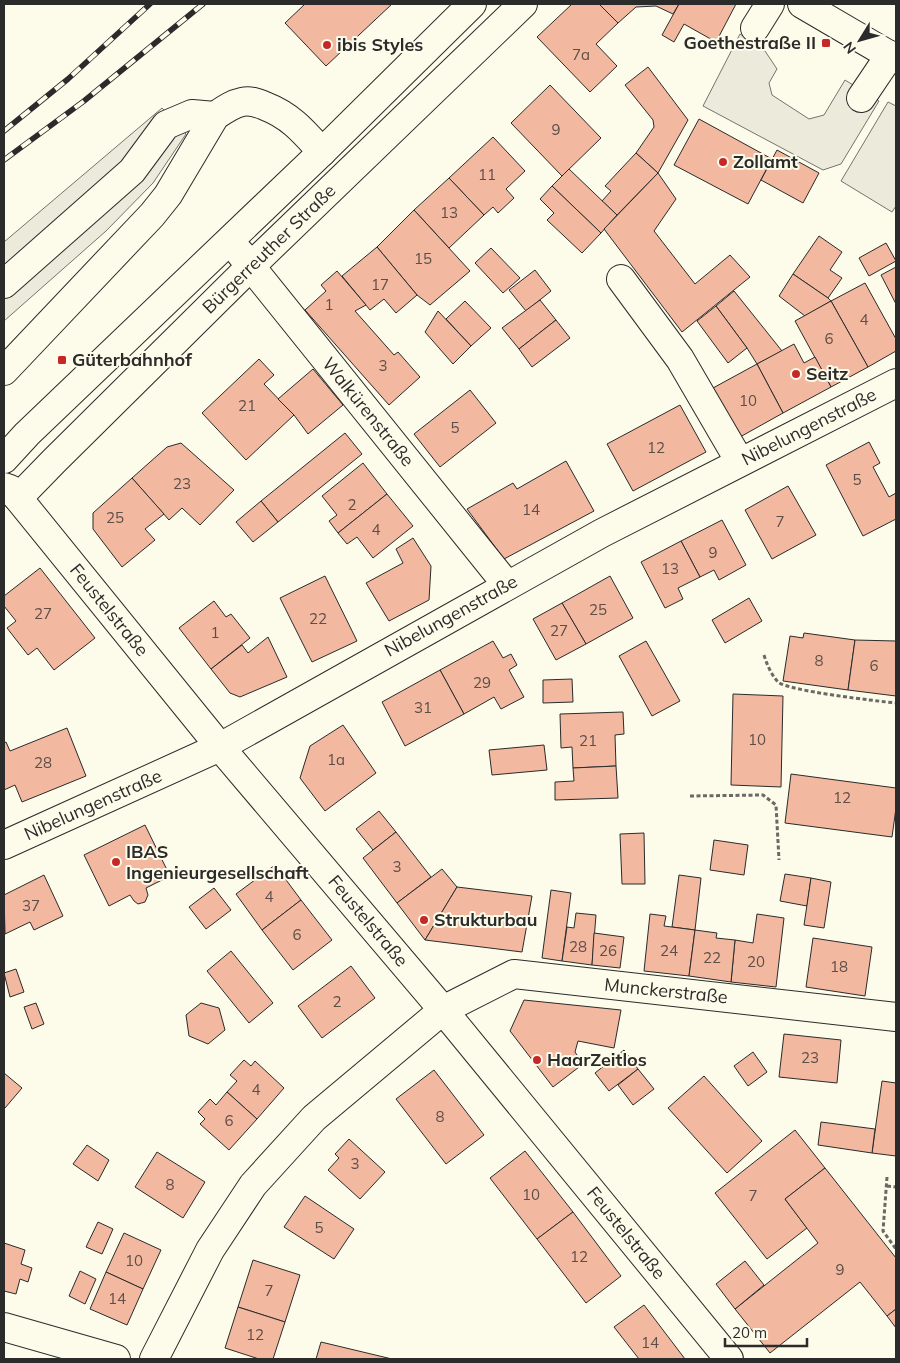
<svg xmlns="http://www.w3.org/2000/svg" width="900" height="1363" font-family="Mulish,sans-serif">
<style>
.parking{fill:#eceadb;stroke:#74746e}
.building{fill:#f2b8a0;stroke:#2b2b2b}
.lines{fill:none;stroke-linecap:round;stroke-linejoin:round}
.minor-casing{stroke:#2b2b2b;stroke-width:30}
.major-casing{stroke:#2b2b2b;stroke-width:30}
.path{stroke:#6a6964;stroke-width:3;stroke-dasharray:4 2.5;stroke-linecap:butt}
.minor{stroke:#fdfbea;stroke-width:28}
.major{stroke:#fdfbea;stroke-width:28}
.rail-casing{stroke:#2b2b2b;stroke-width:5.5}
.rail{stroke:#fdfbea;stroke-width:4;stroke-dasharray:11;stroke-linecap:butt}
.poi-dot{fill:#c62828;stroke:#fdfbea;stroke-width:2}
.labels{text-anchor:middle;stroke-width:4;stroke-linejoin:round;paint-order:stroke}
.number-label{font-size:15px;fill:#5d4e48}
.poi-label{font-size:18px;font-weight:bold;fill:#2b2b2b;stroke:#fdfbea;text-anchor:start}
.street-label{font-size:18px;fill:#2b2b2b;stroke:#fdfbea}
</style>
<rect width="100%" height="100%" fill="#fdfbea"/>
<g class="parking">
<path d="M740,34l25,17 12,18 -8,14 3,12 37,24 15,-4 21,-35 34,21 -38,63 -18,6 -120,-64z"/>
<path d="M888,102l8,4v100l-4,6 -51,-31z"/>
<path d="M162,108l24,26 -33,49 -47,48 -102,90v-79z"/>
</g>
<g class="building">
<path d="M305,4h87l-66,62 -41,-43z"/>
<path d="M572,4h27l19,19 -22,21 21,22 -27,26 -53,-55z"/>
<path d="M599,4h80l-6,10 -17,-8 -20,1 -18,16z"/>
<path d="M679,4h57l-20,38 -32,-18 -10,18 -12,-7z"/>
<path d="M648,67l40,53 -30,53 -22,-20 18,-26 -1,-7 -28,-35z"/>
<path d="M550,85l51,53 -39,38 -51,-53z"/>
<path d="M699,119l73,40 -24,45 -74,-39z"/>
<path d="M493,137l32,34 -19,18 8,9 -16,15 -5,-6 -9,8 -35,-37z"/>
<path d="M777,150l42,23 -16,30 -42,-23z"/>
<path d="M636,153l22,20 -41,42 -15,-14 9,-10 -6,-5z"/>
<path d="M569,169l48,46 -16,18 -49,-47z"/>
<path d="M658,173l18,26 -22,32 41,53 35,-29 20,22 -68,55 -78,-103z"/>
<path d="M449,178l35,37 -35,33 -35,-38z"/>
<path d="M552,186l49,47 -19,20 -35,-33 7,-7 -14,-14z"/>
<path d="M414,210l56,61 -40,34 -13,-10 -40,-48z"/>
<path d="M819,236l23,16 -12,18 12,8 -14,20 -35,-24z"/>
<path d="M886,243l10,18 -27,15 -10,-18z"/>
<path d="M377,247l40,48 -21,18 -12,-14 -14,11 -28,-34z"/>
<path d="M491,248l29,30 -17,15 -28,-30z"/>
<path d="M896,267v37l-15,-29z"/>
<path d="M535,270l16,21 -25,20 -17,-21z"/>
<path d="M337,271l29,34 -11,6 39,44 4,-3 22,25 -31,28 -84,-95 21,-19 -5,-6z"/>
<path d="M793,274l35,24 3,3 -26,15 -26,-20z"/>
<path d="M865,283l31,56v12l-28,16 -37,-66z"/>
<path d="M734,291l48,60 -25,13 -10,-16 -31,-42z"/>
<path d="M540,300l16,20 -37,29 -17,-21z"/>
<path d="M465,301l26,27 -20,18 -25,-27z"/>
<path d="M831,301l37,66 -37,20 -36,-66z"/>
<path d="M716,306l31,42 -19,15 -31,-42z"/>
<path d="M438,311l33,35 -18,18 -28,-32z"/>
<path d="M556,320l14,18 -38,29 -13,-18z"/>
<path d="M794,344l10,19 11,-6 16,30 -48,26 -26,-49z"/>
<path d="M259,359l15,16 -10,9 30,31 -48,45 -44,-47z"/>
<path d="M757,364l26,49 -43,24 -27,-49z"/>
<path d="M313,369l30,36 -35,29 -14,-19 -16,-16z"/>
<path d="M470,390l26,33 -56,44 -26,-33z"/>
<path d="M680,405l26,47 -73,39 -26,-47z"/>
<path d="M345,433l17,21 -84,68 -17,-21z"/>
<path d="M869,442l11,21 -7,4 16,30 7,-4v26l-33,17 -37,-71z"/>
<path d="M181,443l53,47 -34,35 -18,-17 -13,12 -37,-42 35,-31z"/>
<path d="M566,461l28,50 -90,48 -37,-50 46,-26 4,6z"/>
<path d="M363,463l24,31 -49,39 -9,-12 8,-6 -15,-19z"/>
<path d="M132,478l32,36 -19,15 10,11 -33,27 -29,-38v-16z"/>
<path d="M788,486l28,49 -44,24 -27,-49z"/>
<path d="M387,494l26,32 -40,32 -16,-21 -10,7 -9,-11z"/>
<path d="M261,501l17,21 -25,20 -17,-20z"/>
<path d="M722,520l24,45 -27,15 -5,-10 -14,7 -19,-36z"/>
<path d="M413,538l18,28 -2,34 -40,21 -23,-38 37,-20 -7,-14z"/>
<path d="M681,541l19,36 -22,11 5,11 -18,9 -24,-46z"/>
<path d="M40,568l55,70 -41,32 -17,-22 -9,7 -21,-27 9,-7 -12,-15v-10z"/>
<path d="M325,576l32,65 -45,21 -32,-64z"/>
<path d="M610,576l23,42 -47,26 -24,-41z"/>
<path d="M749,598l13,23 -37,22 -13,-23z"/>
<path d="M214,601l12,16 5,-3 19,24 -39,31 -32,-41z"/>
<path d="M562,603l24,41 -30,16 -23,-41z"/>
<path d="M804,633l51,7 -7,50 -65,-9 7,-45 13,2z"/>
<path d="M268,637l19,40 -47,20 -10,-4 -19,-24 31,-24 6,8z"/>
<path d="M855,640l41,1v55l-48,-6z"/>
<path d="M493,641l10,17 8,-4 6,11 -8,5 15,27 -23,12 -7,-12 -30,17 -24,-44z"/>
<path d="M646,641l34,60 -28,15 -33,-60z"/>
<path d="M440,670l24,44 -59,32 -23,-44z"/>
<path d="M572,679l1,23 -30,1v-23z"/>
<path d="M733,694l50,2 -2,91 -50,-2z"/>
<path d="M623,712l1,22 -9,1 1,31 -43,2 -1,-21 -11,1 -1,-34z"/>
<path d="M343,725l33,48 -51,38 -25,-33 10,-32z"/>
<path d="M67,728l19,48 -64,26 -7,-17 -11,5v-47l2,-1 4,9z"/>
<path d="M544,745l3,25 -55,5 -3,-25z"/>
<path d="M616,766l2,32 -63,2v-18l19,-1 -1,-13z"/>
<path d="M791,774l105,14v20l-4,29 -107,-14z"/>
<path d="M379,811l17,21 -23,18 -17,-21z"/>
<path d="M145,825l25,51 -24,12 2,7 -3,7 -7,2 -4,-3 -4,-6 -21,11 -25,-51z"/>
<path d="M396,832l35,45 -34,26 -34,-45z"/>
<path d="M644,833l1,51h-23l-2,-50z"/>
<path d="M714,840l34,5 -4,30 -34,-5z"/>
<path d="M275,865l26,35 -39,30 -26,-36z"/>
<path d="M442,869l15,18 -32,53 -28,-37z"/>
<path d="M785,874l26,4 -4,28 -27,-5z"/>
<path d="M44,875l19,41 -29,14 -4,-8 -25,12 -1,-39z"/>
<path d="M679,875l22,3 -6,52 -23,-3z"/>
<path d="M811,878l20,4 -7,46 -20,-3z"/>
<path d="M457,887l75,9 -10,56 -97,-12z"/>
<path d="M214,888l17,22 -25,19 -17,-22z"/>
<path d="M551,890l20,3 -9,68 -20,-3z"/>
<path d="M301,900l31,40 -39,30 -31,-40z"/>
<path d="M576,913l20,2 -4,50 -30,-4 5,-34 7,1z"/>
<path d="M650,914l16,2 -2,10 31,4 -6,46 -45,-5z"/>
<path d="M757,914l27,4 -8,69 -45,-5 4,-42 18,3z"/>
<path d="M695,930l22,3 -1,5 19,2 -4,42 -42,-6z"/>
<path d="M594,933l30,4 -4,31 -28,-3z"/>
<path d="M813,938l59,9 -7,49 -59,-9z"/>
<path d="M231,951l42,52 -24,20 -42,-52z"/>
<path d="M351,966l24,32 -53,40 -24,-32z"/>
<path d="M16,969l8,23 -14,5 -6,-24z"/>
<path d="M524,1000l97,10 -7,38 -36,-7 -3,11 8,12 -30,23 -43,-56z"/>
<path d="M36,1003l8,21 -12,5 -8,-22z"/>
<path d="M201,1003l18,5 6,22 -17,14 -19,-8 -3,-21z"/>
<path d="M784,1034l57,6 -4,43 -58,-6z"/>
<path d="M624,1050l14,19 -29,22 -14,-18z"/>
<path d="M753,1052l14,20 -19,14 -14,-20z"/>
<path d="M244,1060l7,6 4,-5 29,27 -27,31 -30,-27 10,-11 -7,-6z"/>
<path d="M638,1069l16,20 -21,16 -15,-20z"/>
<path d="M434,1070l50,65 -38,29 -50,-65z"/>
<path d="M4,1073l18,15 -17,20 -1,-1z"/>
<path d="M704,1076l58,65 -35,32 -59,-65z"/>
<path d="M882,1081l14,2v73l-24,-3z"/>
<path d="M227,1092l30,27 -28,31 -29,-26 5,-5 -7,-7 12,-13 6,6z"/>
<path d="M821,1122l54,7 -3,24 -54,-8z"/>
<path d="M795,1130l30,38 -40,31 22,29 -40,31 -52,-66z"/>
<path d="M349,1139l36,33 -25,27 -32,-29 11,-12 -4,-4z"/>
<path d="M87,1145l22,15 -11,21 -25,-17z"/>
<path d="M525,1151l48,61 -36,27 -47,-61z"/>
<path d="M157,1152l48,30 -22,36 -48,-31z"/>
<path d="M825,1168l71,90v51l-9,7 -27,-34 -90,71 -35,-44 83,-66 -33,-44z"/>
<path d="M305,1196l49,33 -20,30 -50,-32z"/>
<path d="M573,1212l48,64 -35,27 -49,-64z"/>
<path d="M98,1222l15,7 -11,25 -16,-7z"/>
<path d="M124,1233l37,17 -18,39 -37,-17z"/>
<path d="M4,1243l21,7 -4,14 11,4 -4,14 -8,-3 -4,15 -12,-3z"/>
<path d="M253,1260l47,15 -15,47 -47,-15z"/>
<path d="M745,1261l19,24 -29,24 -19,-25z"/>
<path d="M80,1271l16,8 -11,25 -16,-8z"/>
<path d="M106,1272l37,17 -16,36 -37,-16z"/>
<path d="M644,1305l41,54h-46l-25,-32z"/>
<path d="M238,1307l47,15 -12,37h-14l-34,-11z"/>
<path d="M896,1309v19l-9,-12z"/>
<path d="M321,1342l71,17h-76z"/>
</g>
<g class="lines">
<g class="minor-casing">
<g id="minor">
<path d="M802,4l94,55"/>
<path d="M755,28l15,-24"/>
<path d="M861,98l29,-43"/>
<path d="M240,253l267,332"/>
<path d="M621,279l59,80 60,103"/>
<path d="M4,284l128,-113 34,-46 26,-11 23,2"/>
<path d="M4,371l148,-156 16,-20 47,-79c9,-6 17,-12 27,-14 9,-2 16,1 23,4 26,10 39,26 57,46"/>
<path d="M4,459l23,-25 295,-282 150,-148"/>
<path d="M18,498l36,-37 197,-195 272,-262"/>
<path d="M4,845l216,-98 382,-214 294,-150"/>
<path d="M154,1359l56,-109 43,-65 61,-67 129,-108 71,-36 382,43"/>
</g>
</g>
<g class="major-casing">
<g id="major">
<path d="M4,487l6,2 8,9 202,249 223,263 286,349"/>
<path d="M4,1327l112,32"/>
</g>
</g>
<g class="path">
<path d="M764,655c3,10 7,19 14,27 10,9 99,19 118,21"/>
<path d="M690,796l73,-1 13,10 3,55"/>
<path d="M887,1177l-4,54 13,18"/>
<path d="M887,1186l9,1"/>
</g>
<use href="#minor" class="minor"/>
<use href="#major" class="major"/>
<g class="rail-casing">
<g id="rail">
<path d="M4,131l64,-52 82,-75"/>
<path d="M4,160l80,-59 119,-97"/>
</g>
</g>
<use href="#rail" class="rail"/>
</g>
<g class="poi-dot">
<rect x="821" y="38" width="10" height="10" rx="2.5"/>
<circle cx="327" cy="45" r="5"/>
<circle cx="723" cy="162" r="5"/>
<rect x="57" y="355" width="10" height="10" rx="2.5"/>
<circle cx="796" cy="374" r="5"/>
<circle cx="116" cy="862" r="5"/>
<circle cx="424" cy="920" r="5"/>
<circle cx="537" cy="1060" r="5"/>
</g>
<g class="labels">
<g class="number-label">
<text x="581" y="60">7a</text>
<text x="556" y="135">9</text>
<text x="487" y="180">11</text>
<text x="449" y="218">13</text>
<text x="423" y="264">15</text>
<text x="380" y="290">17</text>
<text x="329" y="310">1</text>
<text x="864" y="325">4</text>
<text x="829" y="344">6</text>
<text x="383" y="371">3</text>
<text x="748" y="406">10</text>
<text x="247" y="411">21</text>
<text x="455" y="433">5</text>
<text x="656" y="453">12</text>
<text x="857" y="485">5</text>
<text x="182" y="489">23</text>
<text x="352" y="510">2</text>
<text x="531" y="515">14</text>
<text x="115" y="523">25</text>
<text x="780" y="527">7</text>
<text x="376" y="535">4</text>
<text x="713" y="558">9</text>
<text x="670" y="574">13</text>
<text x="598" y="615">25</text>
<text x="43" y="619">27</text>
<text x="318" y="624">22</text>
<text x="559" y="636">27</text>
<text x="215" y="638">1</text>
<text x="819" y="666">8</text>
<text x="874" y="671">6</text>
<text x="482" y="688">29</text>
<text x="423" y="713">31</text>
<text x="757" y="745">10</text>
<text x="588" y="746">21</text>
<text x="336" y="765">1a</text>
<text x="43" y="768">28</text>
<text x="842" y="803">12</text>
<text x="397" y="872">3</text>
<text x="269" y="902">4</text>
<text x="31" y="911">37</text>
<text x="297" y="940">6</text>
<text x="578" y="952">28</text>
<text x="608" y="956">26</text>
<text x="669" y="956">24</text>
<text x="712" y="963">22</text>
<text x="756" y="967">20</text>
<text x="839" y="972">18</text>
<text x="337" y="1007">2</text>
<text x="810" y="1063">23</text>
<text x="256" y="1095">4</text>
<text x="440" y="1122">8</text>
<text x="229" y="1126">6</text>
<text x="355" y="1169">3</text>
<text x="170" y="1190">8</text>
<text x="531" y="1200">10</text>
<text x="753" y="1201">7</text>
<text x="319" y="1233">5</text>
<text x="579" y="1262">12</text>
<text x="134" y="1266">10</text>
<text x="840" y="1275">9</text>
<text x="269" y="1296">7</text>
<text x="117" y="1304">14</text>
<text x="255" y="1340">12</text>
<text x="650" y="1348">14</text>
</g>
<g class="poi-label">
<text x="816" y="49" text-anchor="end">Goethestraße II</text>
<text x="337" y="51">ibis Styles</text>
<text x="733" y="168">Zollamt</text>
<text x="72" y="366">Güterbahnhof</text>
<text x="806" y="380">Seitz</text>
<text x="126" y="858">IBAS<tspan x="126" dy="21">Ingenieurgesellschaft</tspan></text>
<text x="434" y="926">Strukturbau</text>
<text x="547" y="1066">HaarZeitlos</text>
</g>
<g class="street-label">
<text transform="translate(269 249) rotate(-44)" y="6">Bürgerreuther Straße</text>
<text transform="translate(368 412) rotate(51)" y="6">Walkürenstraße</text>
<text transform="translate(809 427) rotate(-27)" y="6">Nibelungenstraße</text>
<text transform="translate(109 610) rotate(51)" y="6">Feustelstraße</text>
<text transform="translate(451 616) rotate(-29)" y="6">Nibelungenstraße</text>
<text transform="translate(93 805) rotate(-24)" y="6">Nibelungenstraße</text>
<text transform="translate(368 921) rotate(50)" y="6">Feustelstraße</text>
<text transform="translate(666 991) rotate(6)" y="6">Munckerstraße</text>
<text transform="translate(626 1233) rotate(51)" y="6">Feustelstraße</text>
</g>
</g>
<rect width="900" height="1363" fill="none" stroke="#2b2b2b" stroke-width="10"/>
<g transform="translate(860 40) rotate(233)" stroke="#fdfbea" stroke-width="4" paint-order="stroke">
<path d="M0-4L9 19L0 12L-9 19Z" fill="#2b2b2b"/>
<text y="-8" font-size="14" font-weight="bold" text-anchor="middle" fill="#2b2b2b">N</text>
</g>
<path d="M725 1338v8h82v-8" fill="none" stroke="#2b2b2b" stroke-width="2.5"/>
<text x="732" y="1338" font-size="15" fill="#2b2b2b" stroke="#fdfbea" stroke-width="4" paint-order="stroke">20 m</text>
</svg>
